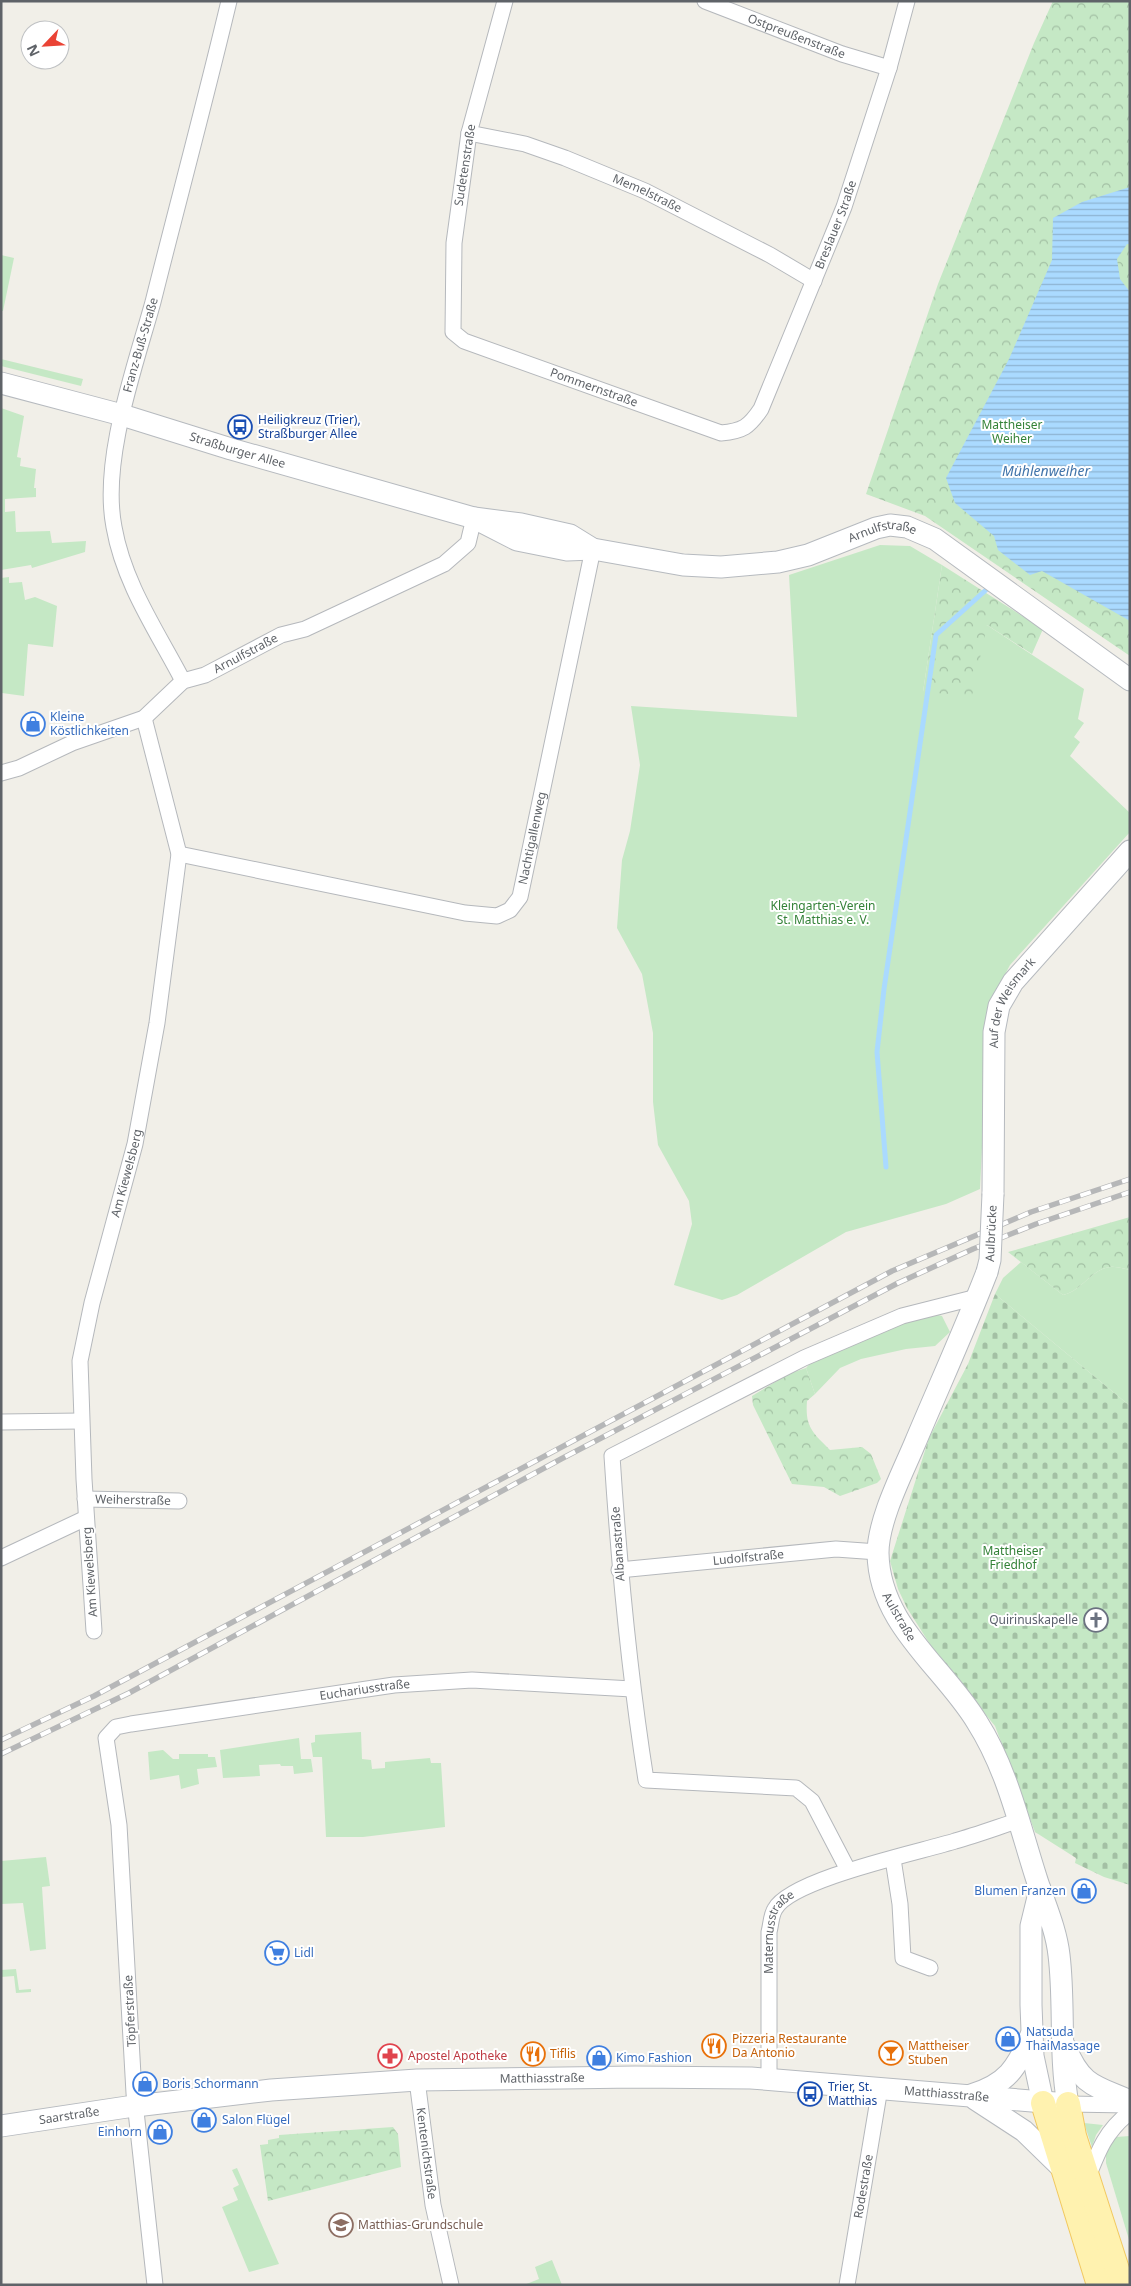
<svg xmlns="http://www.w3.org/2000/svg" width="1131" height="2286" font-family="'Noto Sans',sans-serif">
<style>
.green{fill:#c5e8c5}
.forest{fill:url(#forest-crowns)}
.cemetery{fill:url(#cemetery-stones)}
.water{fill:url(#water-rules)}
.lines{fill:none;stroke-linecap:round;stroke-linejoin:round}
.stream{stroke:#aadaff;stroke-width:5}
.street-casing{stroke:#b5b8bc;stroke-width:17}
.secondary-casing{stroke:#b6babf;stroke-width:23}
.primary-casing{stroke:#f2c960;stroke-width:26}
.street{stroke:#fff;stroke-width:15}
.secondary{stroke:#fff;stroke-width:21}
.primary{stroke:#fff2af;stroke-width:24}
.rail-casing{stroke:#b6b7b8;stroke-width:5.5}
.rail{stroke:#fff;stroke-width:4;stroke-dasharray:11;stroke-linecap:butt}
.secondary-bridge-casing{stroke:#b6babf;stroke-width:23;stroke-linecap:butt}
.secondary-bridge{stroke:#fff;stroke-width:21}
.labels{text-anchor:middle;stroke-width:4;stroke-linejoin:round;paint-order:stroke}
.street-label{font-size:12px;fill:#5f6368;stroke:#fff}
.transit-label{font-size:12px;fill:#164399;stroke:#fff;text-anchor:start}
.park-label{font-size:12px;fill:#348238;stroke:#fff}
.shop-label{font-size:12px;fill:#366cbe;stroke:#fff;text-anchor:start}
.worship-label{font-size:12px;fill:#5b616d;stroke:#fff;text-anchor:end}
.food-label{font-size:12px;fill:#c56008;stroke:#fff;text-anchor:start}
.health-label{font-size:12px;fill:#be3a42;stroke:#fff;text-anchor:start}
.education-label{font-size:12px;fill:#785e54;stroke:#fff;text-anchor:start}
.water-label{font-size:14px;font-style:italic;fill:#4174aa;stroke:#fff}
</style>
<defs>
<pattern id="forest-crowns" width="20" height="18" patternUnits="userSpaceOnUse" patternTransform="scale(1.25)"><rect width="20" height="18" fill="#c5e8c5"/><path d="M2 6a3 3 0 1 1 6 0M12 15a3 3 0 1 1 6 0" fill="none" stroke="#a3c0a4"/></pattern>
<pattern id="cemetery-stones" width="16" height="16" patternUnits="userSpaceOnUse" patternTransform="scale(1.25)"><rect width="16" height="16" fill="#c5e8c5"/><path d="M2 7V4a2 2 0 0 1 4 0v3zM10 15v-3a2 2 0 0 1 4 0v3z" fill="#a3c0a4"/></pattern>
<pattern id="water-rules" width="6" height="5" patternUnits="userSpaceOnUse" patternTransform="scale(1.25)"><rect width="6" height="5" fill="#aadaff"/><path d="M0 2.5h6" fill="none" stroke="#8eb4d2"/></pattern>
</defs>
<rect width="100%" height="100%" fill="#f1efe8"/>
<g class="green">
<path d="M1,255l13,3 -11,53h-2z"/>
<path d="M1,359l82,20 -2,7 -80,-20z"/>
<path d="M1,408l23,8 -7,41 4,1 -1,8 16,3 -2,19h2v9l-31,2v13l10,-1 1,21 34,-1 2,12 34,-2 -1,11 -53,16 -1,-3 -30,5z"/>
<path d="M880,545l30,1 32,19 -19,127 64,-67 97,64 -6,30 6,4 -10,14 6,5 -10,14 60,57v19l-120,133 -12,23 -11,56 -7,145 -34,15 -100,28 -109,63 -15,5 -48,-15 18,-61 -3,-23 -31,-56 -5,-43v-69l-11,-59 -25,-46 5,-68 8,-29 10,-66 -9,-59 166,11 -8,-142z"/>
<path d="M9,577v6l13,-1 3,18 10,-3 22,9 -4,41 -25,-3 -4,52 -22,-3 -1,-115z"/>
<path d="M1021,1262l42,33c19,-4 27,-25 47,-28 6,-1 14,2 20,3v136l-135,-112 8,-16z"/>
<path d="M930,1313l12,3 8,16 -15,14 -29,3 -45,10 -21,9 -25,26 -9,-26 9,-10 96,-41z"/>
<path d="M361,1732l1,27 9,1 1,9 13,-1v-6l45,-4 1,5h10l4,64 -82,10h-37l-4,-80h-9l-2,-14 4,-1v-7z"/>
<path d="M299,1738l2,21h10l2,13 -19,2 -1,-8h-12l-1,-2 -21,1 1,11 -37,2 -3,-28z"/>
<path d="M163,1750l10,9h6v-5h29v3h7l2,10 -20,2 2,15 -18,5 -2,-14 -29,5 -2,-28z"/>
<path d="M46,1857l4,29 -8,1 4,62 -16,2 -7,-48 -22,1v-43z"/>
<path d="M16,1969l3,21 12,-1v3l-15,1 -2,-17 -13,1v-7z"/>
<path d="M1084,2123l19,2 -7,10 -4,12z"/>
<path d="M1130,2136v107l-24,-80v-17l10,-9z"/>
<path d="M237,2168l42,96 -30,8 -27,-65 16,-7 -5,-12 6,-3 -7,-15z"/>
<path d="M552,2260l10,25h-38l15,-6 -4,-12z"/>
</g>
<g class="forest">
<path d="M1053,1h77v655l-205,-140 -59,-22 72,-210 96,-241z"/>
<path d="M942,565l101,64 -11,25 -45,-29 -15,71 -49,-4z"/>
<path d="M1130,1217v53c-6,-1 -14,-4 -20,-3 -20,3 -28,24 -47,28l-55,-43z"/>
<path d="M806,1368l9,26 -8,7c-2,26 5,31 23,49l32,-3 9,7 10,25 -4,4 -37,13 -16,-9 -32,-3 -39,-79 -1,-9 36,-22z"/>
<path d="M393,2127l5,7 3,33 -133,34 -8,-56 8,-1v-4l11,-2v-3z"/>
</g>
<path class="cemetery" d="M995,1294l135,112v479l-26,-8 -29,-14 1,-5 -41,-26 -40,-106 -57,-69 -31,-49 -9,-19 -8,-28 39,-123 39,-74z"/>
<path class="water" d="M1130,187v57h-3l-10,15 3,20 10,13v329l-88,-50 -12,4 -32,-25 -4,-14 -39,-33 -9,-25 63,-119 43,-99 1,-42 29,-16z"/>
<g class="lines">
<path class="stream" d="M886,1167l-9,-115 7,-63 52,-354 51,-46"/>
<g class="street-casing">
<g id="street">
<path id="s1" d="M505,1l-36,132 -15,110 -1,89 11,9 257,92c22,-2 28,-6 40,-24l83,-202 45,-139 18,-67"/>
<path id="s2" d="M705,1l137,53 47,14"/>
<path id="s3" d="M469,133l56,11 40,14 80,33 125,64 44,26"/>
<path id="s4" d="M183,681c-26,-50 -59,-97 -69,-154 -13,-67 21,-160 39,-225 25,-100 52,-200 76,-301"/>
<path id="s5" d="M1,773l18,-5 53,-25 72,-25 39,-37 22,-6 76,-40 24,-6 139,-65 24,-21 6,-25"/>
<path id="s6" d="M179,854l286,59 32,3 13,-6 10,-13 73,-348"/>
<path d="M1,1422l80,-1"/>
<path id="s7" d="M85,1499l94,2"/>
<path d="M1,1558l85,-40"/>
<path id="s8" d="M619,1570l217,-21 42,3"/>
<path id="s9" d="M94,1631l-10,-152 -4,-118 12,-58 43,-159 22,-121 22,-169 -35,-136"/>
<path d="M893,1859l7,45 3,54 27,10"/>
<path d="M848,1870l-36,-69 -16,-13 -150,-8c-17,-108 -27,-215 -34,-324l192,-98 98,-42 75,-19"/>
<path id="s10" d="M769,2079v-147c2,-7 2,-17 6,-23 16,-30 145,-57 180,-68 22,-6 43,-14 65,-21"/>
<path id="s11" d="M417,2080l16,125 18,80"/>
<path d="M1068,2104l61,1"/>
<path d="M1088,2177c11,-28 18,-46 42,-65"/>
<path id="s12" d="M155,2285l-21,-192 -15,-268 -13,-87 10,-11 15,-3 263,-39 78,-5 160,9"/>
<path id="s13" d="M847,2285l33,-197"/>
</g>
</g>
<g class="secondary-casing">
<g id="secondary">
<path id="s14" d="M1,383l121,32 109,34 243,69 47,6 49,11 21,13"/>
<path id="s15" d="M474,518l43,22 50,10 26,-1 90,16 38,2 57,-5 30,-7 68,-27 14,-3 17,2 28,12 195,141"/>
<path id="s16" d="M993,1194l1,-162 5,-26 14,-24 117,-131"/>
<path d="M1040,1889l-9,37v79l2,51 10,47"/>
<path d="M1066,2048c15,38 30,38 64,53"/>
<path d="M971,2095c36,-11 46,-27 60,-60"/>
<path d="M975,2099l49,32 39,38"/>
<path id="s17" d="M1,2126l126,-19 144,-17 146,-10 218,-3 116,1 317,26c-9,-49 -3,-100 -9,-149 -3,-27 -15,-52 -23,-78 -17,-53 -29,-108 -59,-155 -34,-56 -98,-97 -99,-169 0,-33 24,-79 37,-110 24,-57 50,-114 72,-171"/>
</g>
</g>
<g class="primary-casing">
<g id="primary">
<path d="M1043,2103l56,182"/>
<path d="M1068,2104l6,32 48,149"/>
</g>
</g>
<use href="#street" class="street"/>
<use href="#secondary" class="secondary"/>
<use href="#primary" class="primary"/>
<g class="rail-casing">
<g id="rail">
<path d="M1,1740l93,-44 798,-425 139,-59 99,-33"/>
<path d="M1,1754l128,-61 432,-234 337,-176 75,-34 63,-25 94,-32"/>
</g>
</g>
<use href="#rail" class="rail"/>
<g class="secondary-bridge-casing">
<g id="secondary-bridge">
<path id="s18" d="M987,1272l3,-12 3,-66"/>
</g>
</g>
<use href="#secondary-bridge" class="secondary-bridge"/>
</g>
<defs>
<g id="bus-ring" transform="scale(1.25)"><circle r="9.5" fill="#fff" stroke="#1a4fb4" stroke-width="1.5"/><path d="M-5-6H5V4H4V6H2V4H-2V6H-4V4H-5ZM-3.5-4V0h7V-4ZM-3.5 1.2v1.5H-2V1.2ZM2 1.2v1.5H3.5V1.2Z" fill="#1a4fb4"/></g>
<g id="shop-ring" transform="scale(1.25)"><circle r="9.5" fill="#fff" stroke="#3f7fe0" stroke-width="1.5"/><path d="M-5-2.5h2.3a2.7 3.5 0 0 1 5.4 0H5L5.5 6h-11ZM-1.5-2.5h3a1.5 2.3 0 0 0-3 0Z" fill="#3f7fe0"/></g>
<g id="church-ring" transform="scale(1.25)"><circle r="9.5" fill="#fff" stroke="#6b7280" stroke-width="1.5"/><path d="M-1.2-6h2.4v3.5h3.3v2.4h-3.3V6h-2.4V-.1h-3.3v-2.4h3.3Z" fill="#6b7280"/></g>
<g id="supermarket-ring" transform="scale(1.25)"><circle r="9.5" fill="#fff" stroke="#3f7fe0" stroke-width="1.5"/><path d="M-6-5.5h2.5l.6 2H6L4.5 2H-2.5L-4.4-4H-6ZM-1.5 3.2a1.3 1.3 0 1 0 .1 0ZM3 3.2a1.3 1.3 0 1 0 .1 0Z" fill="#3f7fe0"/></g>
<g id="restaurant-ring" transform="scale(1.25)"><circle r="9.5" fill="#fff" stroke="#e8710a" stroke-width="1.5"/><path d="M-5-6h1v4h1v-4h1v4h1v-4h1v5L-1.5 .5V6h-2V.5L-5-1ZM5-6V6H3V1.5H1.5Q1.5-4 5-6Z" fill="#e8710a"/></g>
<g id="bar-ring" transform="scale(1.25)"><circle r="9.5" fill="#fff" stroke="#e8710a" stroke-width="1.5"/><path d="M-6-5H6L.8 .8V4.5H3.5V6h-7V4.5H-.8V.8Z" fill="#e8710a"/></g>
<g id="pharmacy-ring" transform="scale(1.25)"><circle r="9.5" fill="#fff" stroke="#e0444e" stroke-width="1.5"/><path d="M-2-6h4v4h4v4h-4v4h-4v-4h-4v-4h4Z" fill="#e0444e"/></g>
<g id="school-ring" transform="scale(1.25)"><circle r="9.5" fill="#fff" stroke="#8d6e63" stroke-width="1.5"/><path d="M0-5L7-2L0 1L-7-2ZM-4 1L0 2.5L4 1V4Q0 6-4 4Z" fill="#8d6e63"/></g>
</defs>
<g fill-rule="evenodd">
<use href="#bus-ring" x="240" y="427"/>
<use href="#shop-ring" x="33" y="724"/>
<use href="#church-ring" x="1096" y="1620"/>
<use href="#shop-ring" x="1084" y="1891"/>
<use href="#supermarket-ring" x="277" y="1953"/>
<use href="#shop-ring" x="1008" y="2039"/>
<use href="#restaurant-ring" x="714" y="2046"/>
<use href="#bar-ring" x="891" y="2053"/>
<use href="#restaurant-ring" x="533" y="2054"/>
<use href="#pharmacy-ring" x="390" y="2056"/>
<use href="#shop-ring" x="599" y="2058"/>
<use href="#shop-ring" x="145" y="2084"/>
<use href="#bus-ring" x="810" y="2094"/>
<use href="#shop-ring" x="204" y="2120"/>
<use href="#shop-ring" x="160" y="2132"/>
<use href="#school-ring" x="341" y="2225"/>
</g>
<g class="labels">
<g class="street-label">
<text dy="4" stroke="none"><textPath href="#s2" startOffset="98">Ostpreußenstraße</textPath></text>
<text transform="translate(465 165) rotate(-81)" y="4">Sudetenstraße</text>
<text dy="4" stroke="none"><textPath href="#s3" startOffset="189">Memelstraße</textPath></text>
<text dy="4" stroke="none"><textPath href="#s1" startOffset="872">Breslauer Straße</textPath></text>
<text dy="4" stroke="none"><textPath href="#s4" startOffset="355">Franz-Buß-Straße</textPath></text>
<text dy="4" stroke="none"><textPath href="#s1" startOffset="489">Pommernstraße</textPath></text>
<text dy="4" stroke="none"><textPath href="#s14" startOffset="246">Straßburger Allee</textPath></text>
<text dy="4" stroke="none"><textPath href="#s15" startOffset="422">Arnulfstraße</textPath></text>
<text dy="4" stroke="none"><textPath href="#s5" startOffset="276">Arnulfstraße</textPath></text>
<text dy="4" stroke="none"><textPath href="#s6" startOffset="415">Nachtigallenweg</textPath></text>
<text dy="4" stroke="none"><textPath href="#s16" startOffset="196">Auf der Weismark</textPath></text>
<text dy="4" stroke="none"><textPath href="#s9" startOffset="464">Am Kiewelsberg</textPath></text>
<text dy="4" stroke="none"><textPath href="#s18" startOffset="39">Aulbrücke</textPath></text>
<text dy="4" stroke="none"><textPath href="#s7" startOffset="48">Weiherstraße</textPath></text>
<text transform="translate(618 1544) rotate(-94)" y="4">Albanastraße</text>
<text dy="4" stroke="none"><textPath href="#s8" startOffset="130">Ludolfstraße</textPath></text>
<text transform="translate(90 1572) rotate(-94)" y="4">Am Kiewelsberg</text>
<text transform="translate(899 1617) rotate(60)" y="4">Aulstraße</text>
<text dy="4" stroke="none"><textPath href="#s12" startOffset="816">Euchariusstraße</textPath></text>
<text dy="4" stroke="none"><textPath href="#s10" startOffset="150">Maternusstraße</textPath></text>
<text transform="translate(130 2011) rotate(-93)" y="4">Töpferstraße</text>
<text dy="4" stroke="none"><textPath href="#s17" startOffset="544">Matthiasstraße</textPath></text>
<text dy="4" stroke="none"><textPath href="#s17" startOffset="949">Matthiasstraße</textPath></text>
<text dy="4" stroke="none"><textPath href="#s17" startOffset="69">Saarstraße</textPath></text>
<text dy="4" stroke="none"><textPath href="#s11" startOffset="74">Kentenichstraße</textPath></text>
<text dy="4" stroke="none"><textPath href="#s13" startOffset="100">Rodestraße</textPath></text>
</g>
<g class="transit-label">
<text x="258" y="424">Heiligkreuz (Trier),<tspan x="258" dy="14">Straßburger Allee</tspan></text>
<text x="828" y="2091">Trier, St.<tspan x="828" dy="14">Matthias</tspan></text>
</g>
<g class="park-label">
<text x="1012" y="429">Mattheiser<tspan x="1012" dy="14">Weiher</tspan></text>
<text x="823" y="910">Kleingarten-Verein<tspan x="823" dy="14">St. Matthias e. V.</tspan></text>
<text x="1013" y="1555">Mattheiser<tspan x="1013" dy="14">Friedhof</tspan></text>
</g>
<g class="shop-label">
<text x="50" y="721">Kleine<tspan x="50" dy="14">Köstlichkeiten</tspan></text>
<text x="1066" y="1895" text-anchor="end">Blumen Franzen</text>
<text x="294" y="1957">Lidl</text>
<text x="1026" y="2036">Natsuda<tspan x="1026" dy="14">ThaiMassage</tspan></text>
<text x="616" y="2062">Kimo Fashion</text>
<text x="162" y="2088">Boris Schormann</text>
<text x="222" y="2124">Salon Flügel</text>
<text x="142" y="2136" text-anchor="end">Einhorn</text>
</g>
<g class="worship-label">
<text x="1078" y="1624">Quirinuskapelle</text>
</g>
<g class="food-label">
<text x="732" y="2043">Pizzeria Restaurante<tspan x="732" dy="14">Da Antonio</tspan></text>
<text x="908" y="2050">Mattheiser<tspan x="908" dy="14">Stuben</tspan></text>
<text x="550" y="2058">Tiflis</text>
</g>
<g class="health-label">
<text x="408" y="2060">Apostel Apotheke</text>
</g>
<g class="education-label">
<text x="358" y="2229">Matthias-Grundschule</text>
</g>
<g class="water-label">
<text x="1046" y="476">Mühlenweiher</text>
</g>
</g>
<rect width="1131" height="2286" fill="none" stroke="#5f6368" stroke-width="5"/>
<g transform="translate(45 45) rotate(245)"><circle r="24" fill="#ffffff" stroke="#bfc1c3"/>
<path d="M0-4L9 19L0 12L-9 19Z" fill="#ea4335"/>
<text y="-8" font-size="14" font-weight="bold" text-anchor="middle" fill="#5f6368">N</text>
</g>
</svg>
